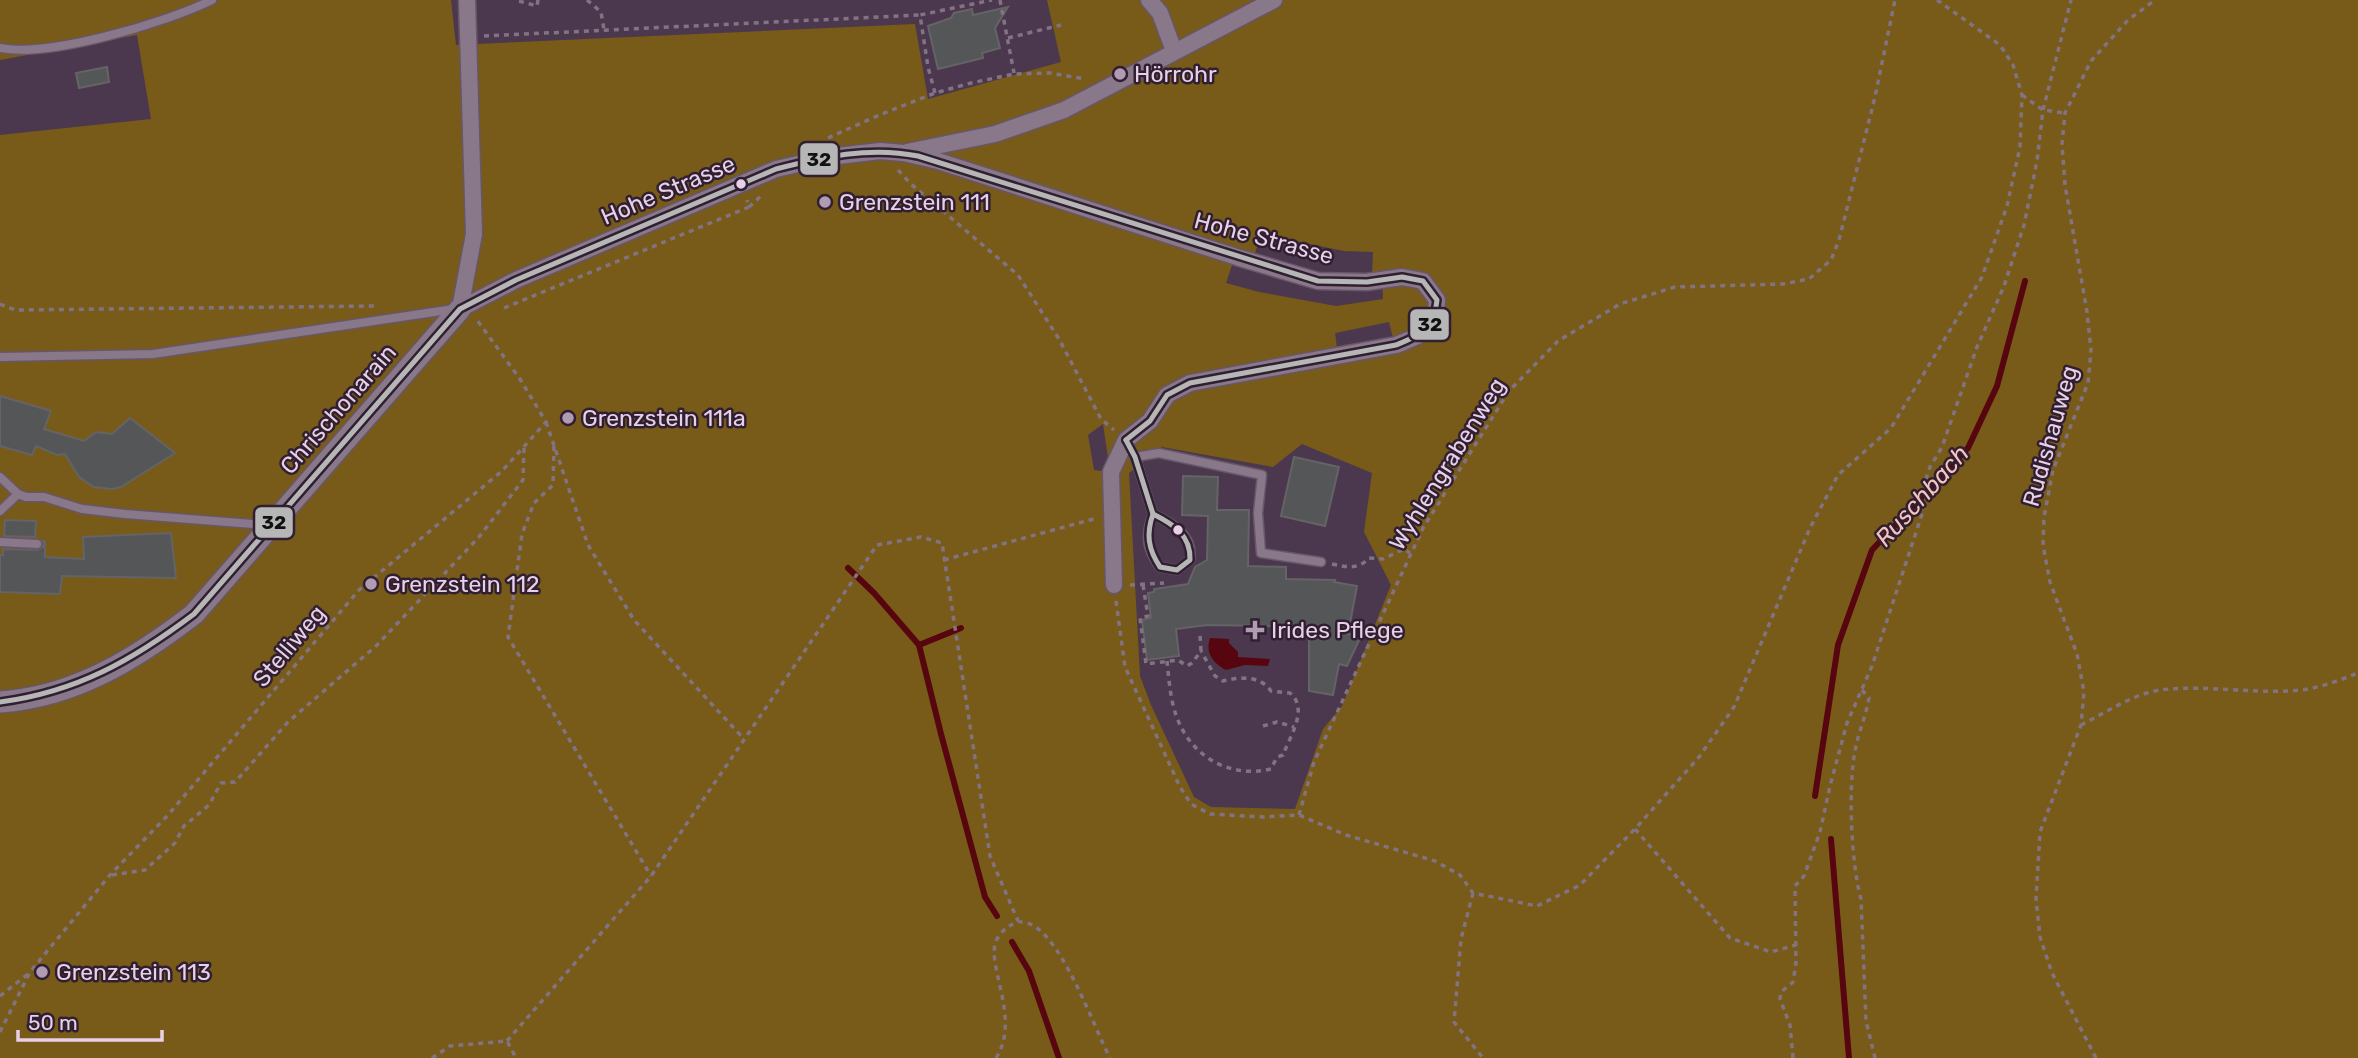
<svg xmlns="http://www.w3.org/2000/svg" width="2358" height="1058" font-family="Rubik,sans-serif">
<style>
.green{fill:#785b18;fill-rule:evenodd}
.water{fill:#57060f}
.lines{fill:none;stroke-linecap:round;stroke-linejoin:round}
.stream{stroke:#57060f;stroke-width:6}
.building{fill:#555657;stroke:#646365;stroke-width:2}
.lane-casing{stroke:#685669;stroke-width:11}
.street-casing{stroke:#685669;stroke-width:19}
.secondary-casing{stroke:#685669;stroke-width:24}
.path{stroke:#827383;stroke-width:3.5;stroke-dasharray:5 5;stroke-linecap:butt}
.lane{stroke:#887889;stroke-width:8}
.street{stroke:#887889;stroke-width:16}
.secondary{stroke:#887889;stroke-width:21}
.bus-1-casing{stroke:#301f31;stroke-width:10}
.bus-1{stroke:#b6b6b6;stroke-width:5}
.poi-dot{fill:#b19bb2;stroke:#301f31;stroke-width:2.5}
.bus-dot{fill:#e7d0e8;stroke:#301f31;stroke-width:2.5}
.labels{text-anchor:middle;stroke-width:5;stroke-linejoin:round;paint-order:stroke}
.poi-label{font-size:23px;fill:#e7d0e8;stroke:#301f31;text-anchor:start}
.street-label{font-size:23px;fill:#e7d0e8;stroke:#301f31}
.water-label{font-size:24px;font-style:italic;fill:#f6c3be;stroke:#301f31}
.line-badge{stroke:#301f31;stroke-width:2.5}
.pale-badge-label{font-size:19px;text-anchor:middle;font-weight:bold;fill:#111}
</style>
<rect width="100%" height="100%" fill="#4c384e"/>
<path class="green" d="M0,0h451l5,45 459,-21 13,75 133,-37 -14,-62h1311v1058h-2358v-923l151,-16 -14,-84 -137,25zM1262,234l82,17 29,1 -1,26 10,-1 1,22 -47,7 -77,-14 -33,-9 9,-27 17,5zM1389,322l4,16 -56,10 -2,-15zM1103,424l7,47 -1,1 -15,-2 -6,-35zM1302,444l70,29 -8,59 27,53 -49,121 -19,23 -28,80 -84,-2 -17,-10 -43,-92 -11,-29 -11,-203 33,-26 111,20z"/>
<path class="water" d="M1210,638l19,1v4l9,9v5l32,2 -2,7 -23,-1 -19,5c-13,-7 -21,-17 -16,-32z"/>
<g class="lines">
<g class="stream">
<path d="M848,568l26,25 45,52 22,89 44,163 12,19"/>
<path d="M919,645l42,-17"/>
<path d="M1815,796l23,-151 34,-95 96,-102 29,-62 28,-105"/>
<path d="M1831,839l18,219"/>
<path d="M1012,942l17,29 30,87"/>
</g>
</g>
<g class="building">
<path d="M1008,7l-13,21 5,20 -18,5 1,5 -45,11 -10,-43 23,-8 3,-5 18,-4 1,6z"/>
<path d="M107,67l2,15 -30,6 -3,-15z"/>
<path d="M0,396l51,15 -7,18 40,12 12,-9 16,2 18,-16 45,35 -54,34 -9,2 -18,-2 -15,-10 -14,-23 -8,1 -21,-9 -4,9 -32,-9z"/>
<path d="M1294,457l45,10 -14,59 -44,-10z"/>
<path d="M1183,476l35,1 -1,33h32l-1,56 38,1v12l49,1 -1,2 23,4 -9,48 13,2 -14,30 -8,-2 -6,31 -24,-4v-60l-37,-5 -65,-1 -31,4 3,27 -32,4 -5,-40 9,-2 -3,-25 6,-1v-3l34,-5 7,-17 12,-7 1,-44 -26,-1z"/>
<path d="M5,520l31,1 -1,16 -31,-1z"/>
<path d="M171,533l5,45 -114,-2 -2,18 -60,-2v-37h3v-6l34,1 6,-3v-6h2v16l39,2 -1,-22z"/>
</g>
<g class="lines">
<g class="lane-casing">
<g id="lane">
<path d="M0,48c48,10 168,-26 212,-48"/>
<path d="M0,357l153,-3 301,-45"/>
<path d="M1126,440l9,17 18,57c-8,21 -7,35 7,53l17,3 13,-10c4,-25 -17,-36 -37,-46"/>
<path d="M1135,457l24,-4 103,22 -4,38 3,40 60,9"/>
<path d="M0,477l18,17 -18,17"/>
<path d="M18,494l8,3h18l38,12 43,5 142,11"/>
<path d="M0,542l37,2"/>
</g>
</g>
<g class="street-casing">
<g id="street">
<path d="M1149,0l11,13 14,38"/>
<path d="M907,152l88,-18 69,-24 210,-110"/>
<path d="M460,309l56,-29 260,-111 53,-12 51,-6 24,2 34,8 302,97 78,23 49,1 35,-5 21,4 14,19c-2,32 -14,34 -41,45l-206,38 -23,12 -17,26 -24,19 -15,32 3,113"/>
<path d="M460,309l14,-75 -7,-234"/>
</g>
</g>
<g class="secondary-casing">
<path id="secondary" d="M0,702c75,-5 137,-44 194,-88l266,-305"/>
</g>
<g class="path">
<path d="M587,0l14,12 3,18"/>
<path d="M1000,0l14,73"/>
<path d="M519,1l18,5 1,-6"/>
<path d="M484,36l436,-21"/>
<path d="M1008,38l53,-13"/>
<path d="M935,93l-7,-26 -8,-52 72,-15"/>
<path d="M2022,95l21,15 21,3"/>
<path d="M828,138l49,-22 58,-23 36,-10 43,-9 36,-1 35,6"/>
<path d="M898,170l13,14 107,91 41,64 42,80 13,11"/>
<path d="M749,207l14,-13"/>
<path d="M0,304l15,6 360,-4"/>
<path d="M504,308l245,-101 -2,-7"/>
<path d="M546,422l42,123 46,75 110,119"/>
<path d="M554,446l-1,39 -19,18 -12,31 -14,103 143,239"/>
<path d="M944,560l153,-42"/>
<path d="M1332,564c15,3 26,6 37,-6l14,1 21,-10 6,4"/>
<path d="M1130,585l34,-2"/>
<path d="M1143,585l5,31 -8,2 6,46 32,-4 9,6 5,-3 9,-12 -1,-16"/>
<path d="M1116,601l9,66 55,120 11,17 19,10 53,3 36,-2 47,20 89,26 25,14 13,18 64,13 43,-21 55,-56 64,-72 35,-50 76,-179 28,-53 53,-47 91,-151 25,-71 13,-59 2,-52 -9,-30 -13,-20 -63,-45"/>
<path d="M1167,661c2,18 3,37 9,54 14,41 53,64 95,54l6,-12 6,-2c7,-19 26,-46 7,-62l-19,-2c-11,-16 -31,-14 -48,-10l-8,-5 -14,-25"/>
<path d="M1862,690l7,8c-3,18 -11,35 -14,53 -7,35 -4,113 6,148l5,122 9,37"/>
<path d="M2081,725c24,-12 52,-31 79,-35 47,-6 94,5 141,0 19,-2 39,-10 57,-17"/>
<path d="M1263,726l14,-4 17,5"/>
<path d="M1299,815l15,-53 109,-234 86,-137 49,-50 62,-37 55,-17 108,-3 26,-5 22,-19 8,-20 36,-143 20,-97"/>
<path d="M1635,829l95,109 41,14 25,-7"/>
<path d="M112,875l33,-5 30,-27 9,-17 25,-21 12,-22 14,-1 53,-60 88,-76 103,-109 44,-57 1,-32"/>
<path d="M1473,893l-12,46 -7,83 29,36"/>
<path d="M0,996l28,-22"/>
<path d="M0,1032l30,-60 80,-97 58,-60 191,-225 143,-119 44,-49 -26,-43 -43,-59"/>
<path d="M507,1041l144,-165 226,-331 44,-8 21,6 48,313 28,65"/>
<path d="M432,1058l18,-12 57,-5 9,17"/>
<path d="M996,1058c26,-40 -12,-95 1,-119 5,-9 12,-13 21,-18 5,2 12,2 16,5 31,19 59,99 76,132"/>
<path d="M1793,1058l-3,-33 -10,-26 1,-7 12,-10 3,-19 -1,-77 9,-10 16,-44 10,-46 17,-63 25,-57 54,-164v-23l4,-12 12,-20 35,-100 27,-61 20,-61 13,-64 6,-51 28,-110"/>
<path d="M2096,1058l-44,-85 -12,-36 -4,-38 4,-67 41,-107 3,-33 -7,-38 -27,-72 -7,-37 1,-28 9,-47 35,-87 3,-33 -4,-38 -22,-127 -3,-41 3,-31 26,-52 37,-41 27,-20"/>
</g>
<use href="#lane" class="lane"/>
<use href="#street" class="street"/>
<use href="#secondary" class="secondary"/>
<g class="bus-1-casing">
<g id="bus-1">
<path d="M1126,440l9,17 18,57"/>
<path d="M1153,514c20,10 38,21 37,46l-13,10 -17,-3c-12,-18 -14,-33 -7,-53z"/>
<path d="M0,702c77,-10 133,-42 194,-88l266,-305 56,-29 260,-111c47,-12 93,-23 142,-13l400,125 49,1 35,-5 21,4 14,19c-3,30 -15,34 -41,45l-206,38 -23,12 -17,26 -24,19"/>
</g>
</g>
<use href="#bus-1" class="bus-1"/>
</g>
<g class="poi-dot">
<circle cx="1120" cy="74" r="7"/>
<circle cx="825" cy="202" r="7"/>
<circle cx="568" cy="418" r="7"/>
<circle cx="371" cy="584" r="7"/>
<path d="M1251.5 619.5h7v7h7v7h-7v7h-7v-7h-7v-7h7z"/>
<circle cx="42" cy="972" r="7"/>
</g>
<g class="bus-dot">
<circle cx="741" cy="184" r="6"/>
<circle cx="1178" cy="530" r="6"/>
</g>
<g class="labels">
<g class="poi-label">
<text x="1134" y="82">Hörrohr</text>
<text x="839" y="210">Grenzstein 111</text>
<text x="582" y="426">Grenzstein 111a</text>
<text x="385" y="592">Grenzstein 112</text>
<text x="1271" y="638">Irides Pflege</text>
<text x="56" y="980">Grenzstein 113</text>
</g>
<g class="street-label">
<text transform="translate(668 190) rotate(-23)" y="8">Hohe Strasse</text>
<text transform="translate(1264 238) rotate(15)" y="8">Hohe Strasse</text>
<text transform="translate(338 409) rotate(-49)" y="8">Chrischonarain</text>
<text transform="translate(2050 436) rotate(-74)" y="8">Rudishauweg</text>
<text transform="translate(1447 464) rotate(-58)" y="8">Wyhlengrabenweg</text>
<text transform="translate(289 646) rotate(-50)" y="8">Stelliweg</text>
</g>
<g class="water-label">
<text transform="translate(1922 496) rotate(-48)" y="8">Ruschbach</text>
</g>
</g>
<g class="line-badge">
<rect x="799" y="142" width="40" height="34" rx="7" fill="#b6b6b6"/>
<rect x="1409" y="308" width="41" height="33" rx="7" fill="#b6b6b6"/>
<rect x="254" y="506" width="40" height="33" rx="7" fill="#b6b6b6"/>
</g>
<g class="pale-badge-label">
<text x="819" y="166">32</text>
<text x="1430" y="331">32</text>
<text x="274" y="529">32</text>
</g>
<path d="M18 1030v10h144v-10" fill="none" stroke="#e7d0e8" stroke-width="3.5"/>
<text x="28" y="1030" font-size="21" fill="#e7d0e8" stroke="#301f31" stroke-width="5" paint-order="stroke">50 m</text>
</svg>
